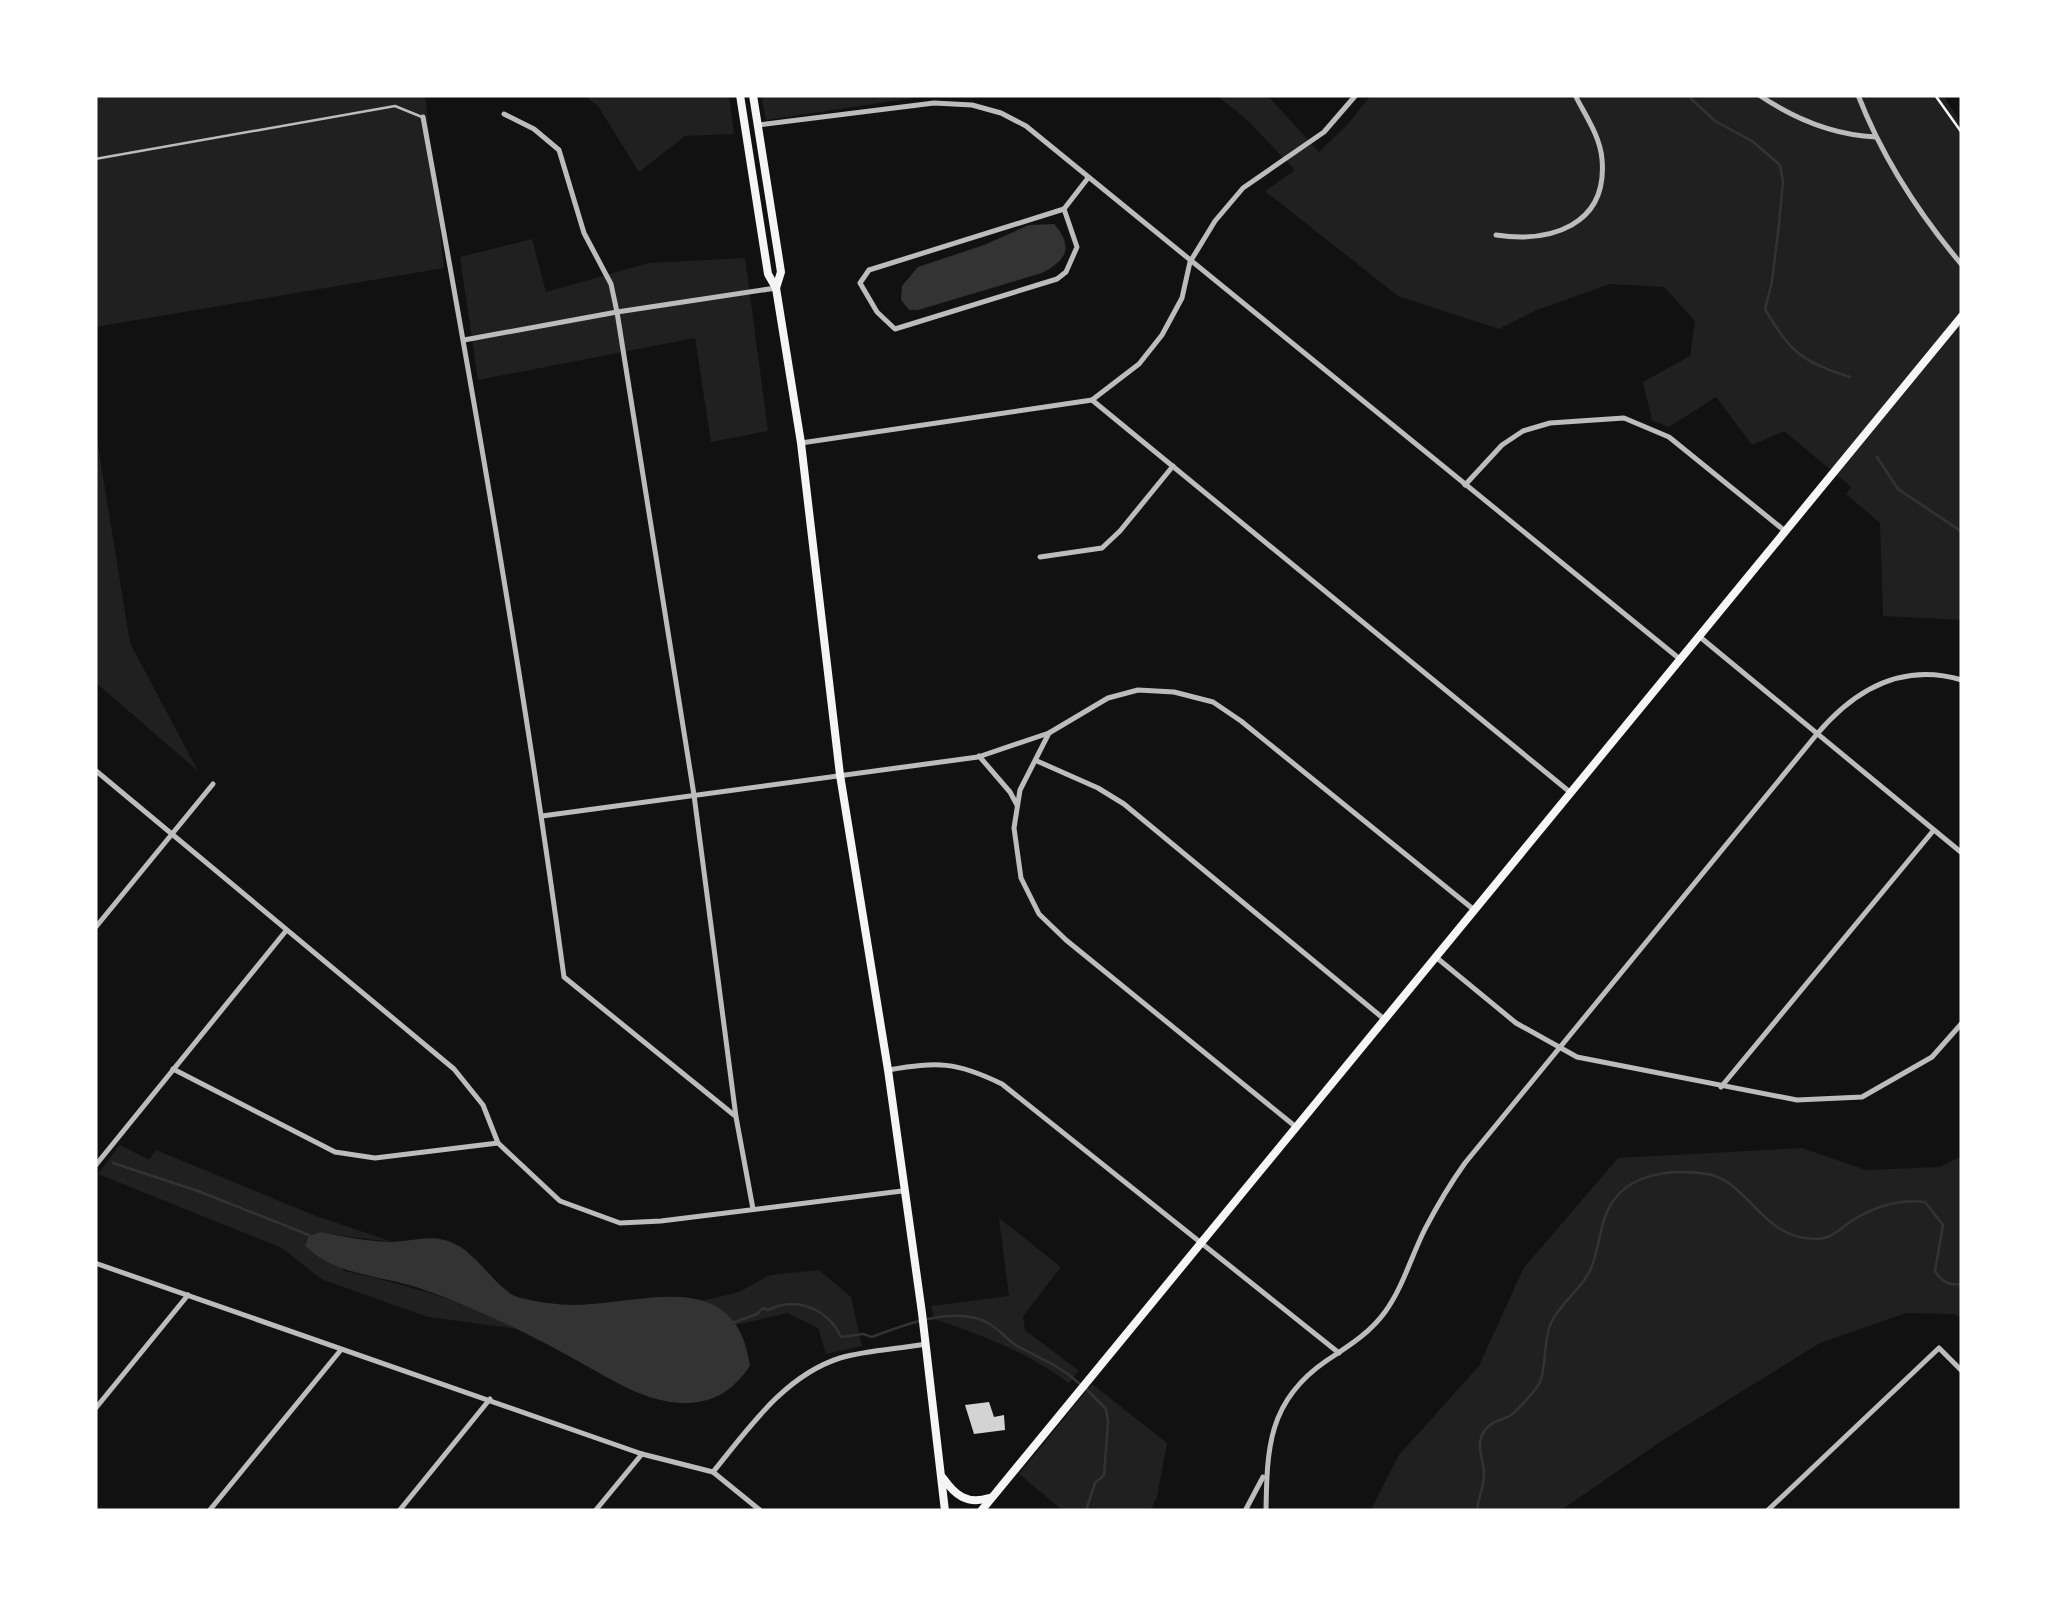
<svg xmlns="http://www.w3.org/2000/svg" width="2057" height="1606" font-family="'Public Sans',sans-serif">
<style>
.green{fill:#202020}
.water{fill:#333}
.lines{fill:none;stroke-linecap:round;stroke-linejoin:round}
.stream{stroke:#333;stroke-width:2.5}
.building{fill:#d3d3d3}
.path{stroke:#f5f5f5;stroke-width:2.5}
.service{stroke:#bcbcbc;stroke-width:2.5}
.minor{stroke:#bcbcbc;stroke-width:5}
.tertiary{stroke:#bcbcbc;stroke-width:5}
.primary{stroke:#f5f5f5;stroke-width:8}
</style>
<rect width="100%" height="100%" fill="#111"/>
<g class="green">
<path d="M95,95h330l19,173 -349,59z"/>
<path d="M584,95h145l5,39 -49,2 -46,36 -41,-66z"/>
<path d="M761,95h159v2l-154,23z"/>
<path d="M1216,95h51l52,57 30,-29 22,-28h572l19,30v495l-79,-4 -3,-93 -34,-29 5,-7 -67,-56 -32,14 -36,-48 -47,30 -17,-7 -9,-38 47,-26 5,-35 -31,-34 -54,-3 -73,26 -38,19 -101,-33 -133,-105 30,-21 -51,-53z"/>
<path d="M532,239l14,53 103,-29 96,-5 23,173 -57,11 -16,-104 -217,42 -18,-123z"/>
<path d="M95,427l35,216 68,128 -103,-89z"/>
<path d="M120,1145l29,15 7,-10 160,66 77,26 -72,-9 23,38c60,13 118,29 173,58l-89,-12 -107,-38 -39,-31 -184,-74z"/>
<path d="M1802,1148l64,22 74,-3 22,-11v162l-8,-4 -48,-1 -86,30 -160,99 -100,69h-190l29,-56 80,-89 44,-97 95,-111z"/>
<path d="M999,1218l62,49 -38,49 2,14 54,41 -10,12c-40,-30 -87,-48 -135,-64l-3,-13 78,-10z"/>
<path d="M819,1270l32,27 11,49 -36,8 -8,-26 -31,-15 -51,12 -13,-15 -21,-9 37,-9 31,-17z"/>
<path d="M1092,1384l75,59 -10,54 -7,14h-90l1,-2 -42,-35z"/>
</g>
<g class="water">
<path d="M1054,224c20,23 13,36 -12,49l-124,37h-9l-8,-10 1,-14 16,-19 66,-22 45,-20z"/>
<path d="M321,1232c22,5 46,9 69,10 25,0 42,-10 67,3 23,12 42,48 64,53 16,4 36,7 53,7 68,0 162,-41 176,61 -18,26 -38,38 -70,37 -40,-2 -79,-30 -113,-48 -48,-26 -96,-49 -148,-67 -40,-13 -82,-12 -114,-42l4,-10z"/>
</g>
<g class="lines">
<g class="stream">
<path d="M1687,95l28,26 37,20 28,24 3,16 -4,43 -7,58 -7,27c26,44 36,52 85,68"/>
<path d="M1877,457l21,32 64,43"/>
<path d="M113,1163l85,28 111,44"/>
<path d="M732,1323l25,-9 6,-6 5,2c28,-14 59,-2 73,27l22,-3 9,3c31,-12 83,-32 116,-14 11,6 20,18 31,24 22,12 42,19 61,37"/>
<path d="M1086,1389l20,20 2,13 -4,53 -9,8 -9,28"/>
<path d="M1477,1511c1,-12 7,-25 7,-37 0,-17 -10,-28 1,-44 7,-10 17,-9 26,-15 6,-4 26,-26 29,-33 7,-19 3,-41 11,-59 10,-22 31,-33 40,-55 7,-16 8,-34 14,-51 15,-43 63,-49 102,-43 42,7 54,64 107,65 18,1 25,-10 39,-19 23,-14 47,-21 72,-18l18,23 -8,46c7,11 14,15 27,13"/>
</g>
</g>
<path class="building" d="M989,1402l5,15 10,-2 1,15 -31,4 -9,-29z"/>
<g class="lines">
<path class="path" d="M1935,95l27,38"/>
<path class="service" d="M95,159l300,-53 27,11"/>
<g class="minor">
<path d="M1759,95c34,23 75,40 117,42"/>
<path d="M1961,95l1,2"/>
<path d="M504,114l30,15 25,21 25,83 27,51 6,28 77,483 42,322 17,92"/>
<path d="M423,117c52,286 102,572 141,860l170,138"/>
<path d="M758,125l176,-22 38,2 29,8 25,13 655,534"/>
<path d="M1064,209l13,38 -11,25 -9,7 -162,50 -18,-17 -17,-29 9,-13 195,-61 24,-31"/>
<path d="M1496,235c54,8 112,-9 106,-76 -2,-23 -17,-44 -27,-64"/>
<path d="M464,340l153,-28 159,-24"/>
<path d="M1092,400l479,393"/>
<path d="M801,443l291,-43 47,-36 23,-29 20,-37 8,-36 25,-41 28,-33 81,-56 32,-37"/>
<path d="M1465,485l37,-40 21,-14 27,-8 74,-5 45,19 116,94"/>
<path d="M1040,557l62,-9 18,-17 53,-65"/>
<path d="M1700,637l262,216"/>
<path d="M1049,733l-29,57 -6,38 7,50 18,36 27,26 230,187"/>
<path d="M979,756l31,36 7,13"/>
<path d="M1037,761l61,27 26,16 260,215"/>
<path d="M95,770l359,299 29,36 15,38"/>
<path d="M542,816l436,-59 71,-24 59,-35 30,-8 36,2 39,10 28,19 232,188"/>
<path d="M95,928l118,-144"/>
<path d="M1437,958l79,65 61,34 220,43 65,-3 70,-40 30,-34"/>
<path d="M173,1069l162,83 40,6 123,-15 62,58 60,22 41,-2 241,-30"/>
<path d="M888,1070c50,-8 67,-9 114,14l337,269"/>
<path d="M1721,1087l212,-256"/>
<path d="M95,1166l190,-234"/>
<path d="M95,1263l547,191 71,18 48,39"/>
<path d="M95,1409l93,-114"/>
<path d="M713,1472c36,-44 71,-96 127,-114 27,-8 58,-9 86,-14"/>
<path d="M209,1511l131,-160"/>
<path d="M399,1511l91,-112"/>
<path d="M595,1511l47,-57"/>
<path d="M1245,1511l18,-34"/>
<path d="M1266,1511c1,-63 2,-110 60,-150 21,-14 43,-27 59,-49 18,-25 26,-55 40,-83 12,-23 25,-45 40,-66l352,-429c38,-45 85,-72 145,-54"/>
<path d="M1767,1511l172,-163 23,23"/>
</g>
<path class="tertiary" d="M1858,95c24,62 61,119 104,170"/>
<g class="primary">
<path d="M740,95l28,179 8,14 25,155 39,332 48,295 34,243 23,198"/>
<path d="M753,95l28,177 -5,16"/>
<path d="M943,1478c12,17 24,27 46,20"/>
<path d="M981,1511l981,-1195"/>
</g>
</g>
<rect width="2057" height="1606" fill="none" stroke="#ffffff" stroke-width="195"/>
</svg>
